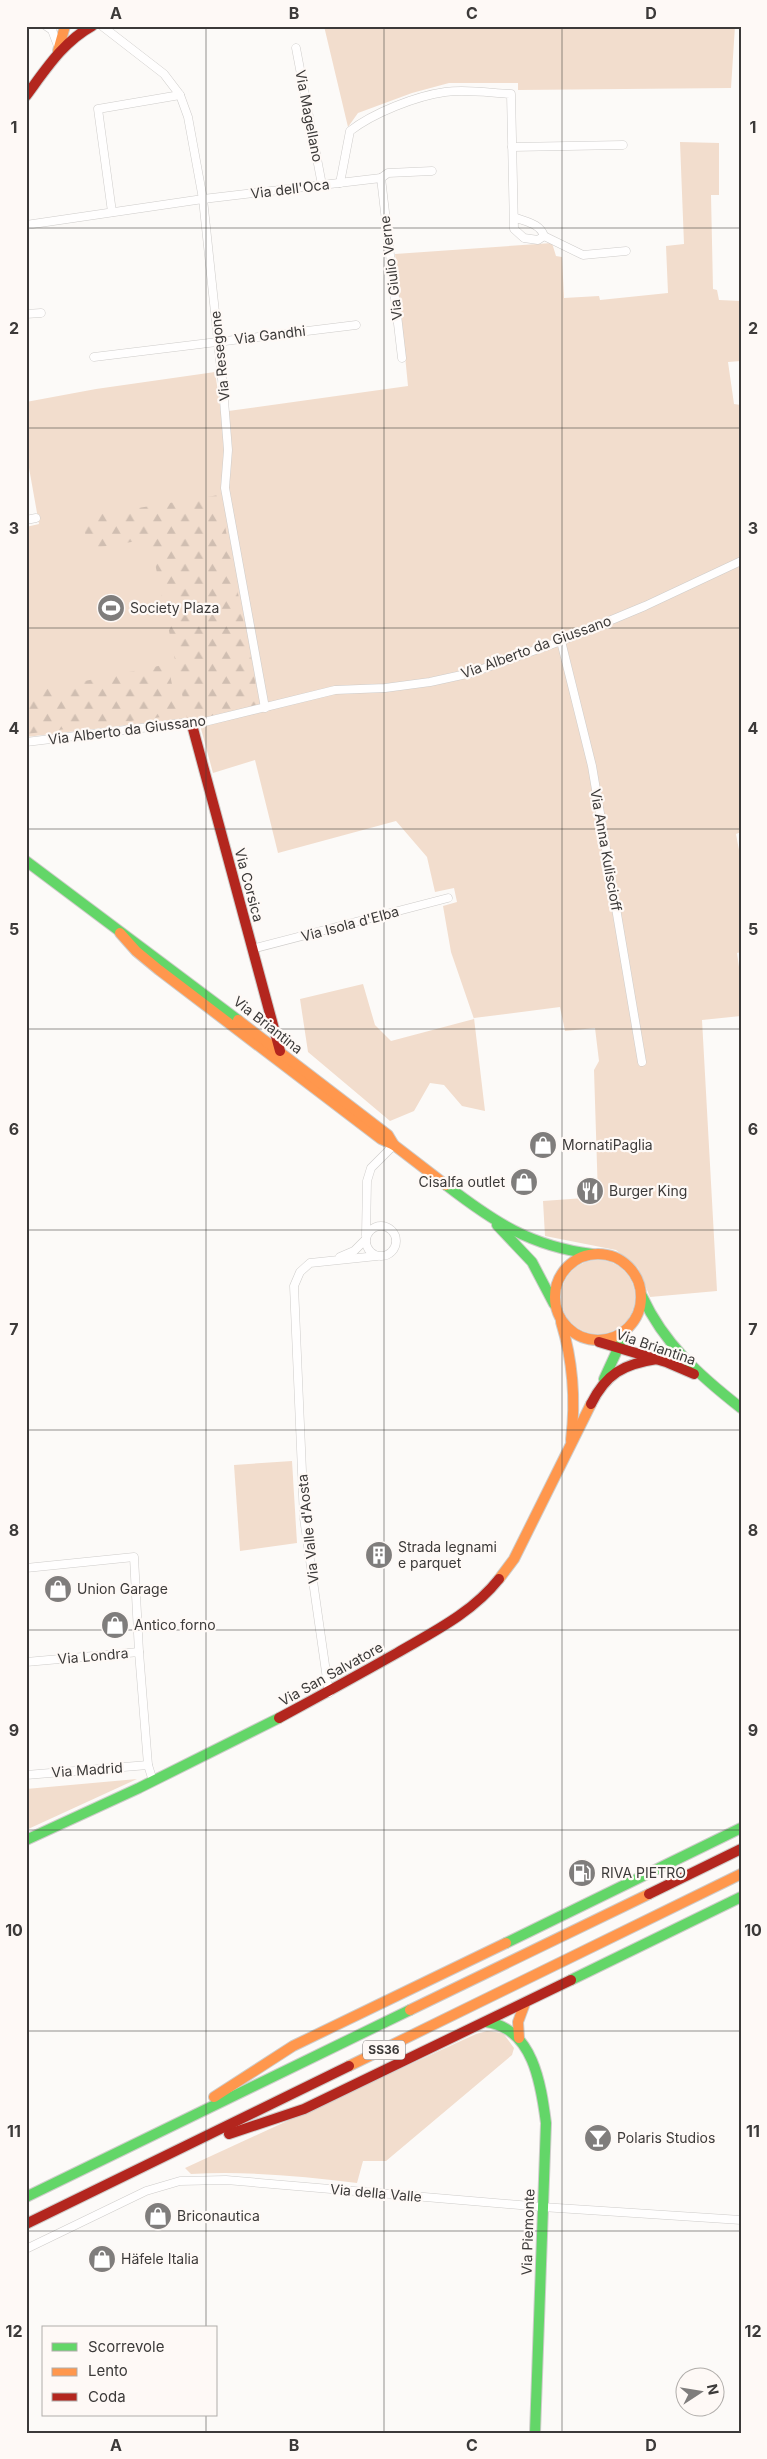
<svg xmlns="http://www.w3.org/2000/svg" width="767" height="2459" font-family="Inter,sans-serif">
<style>
.green{fill:#f2ddcd}
.forest{fill:url(#forest-firs)}
.lines{fill:none;stroke-linecap:round;stroke-linejoin:round}
.street-casing{stroke:#ceccca;stroke-width:9}
.fast-casing{stroke:#ceccca;stroke-width:12}
.slow-casing{stroke:#ceccca;stroke-width:12}
.jam-casing{stroke:#ceccca;stroke-width:12}
.street{stroke:#fffefe;stroke-width:8}
.fast{stroke:#63d668;stroke-width:10}
.slow{stroke:#ff974d;stroke-width:10}
.jam{stroke:#b3261e;stroke-width:10}
.grid{fill:none;stroke:#3c3a39;stroke-width:1;stroke-opacity:0.55}
.labels{text-anchor:middle;stroke-width:4.5;stroke-linejoin:round;paint-order:stroke}
.shield{fill:#fef9f6;stroke:#767372;stroke-width:1}
.shield-label{font-size:12px;font-weight:bold;fill:#3c3a39}
.street-label{font-size:14px;fill:#3c3a39;stroke:#fef9f6}
.poi-label{font-size:14px;fill:#3c3a39;stroke:#fef9f6;text-anchor:start}
.neatline{fill:none;stroke:#3c3a39;stroke-width:2}
.grid-label{font-size:16px;text-anchor:middle;font-weight:bold;fill:#3c3a39}
</style>
<defs>
<pattern id="forest-firs" width="22" height="20" patternUnits="userSpaceOnUse" patternTransform="scale(1.25)"><rect width="22" height="20" fill="#f2ddcd"/><path d="M5 1l3.5 6h-7zM16 11l3.5 6h-7z" fill="#d0beb1"/></pattern>
</defs>
<rect width="100%" height="100%" fill="#fcfaf8"/>
<g class="green">
<path d="M324,26h411l-4,62 -213,2v-7h-69l-37,10 -54,20 -10,14z"/>
<path d="M680,142l39,1v52h-8l2,94 4,1 2,10 22,1v60l-13,1 6,42 7,1v427l-5,2 5,27v91l-4,1 4,28v35l-39,4 15,271 -67,6 -12,-29 -22,-18 -71,-14 -2,-35 55,-4 -4,-127 5,-9 -4,-33 -30,3 -5,-24 -86,11 11,93 -23,-5 -18,-21 -14,-2 -16,28 -24,10 -82,-69 -8,-53 63,-15 12,41 16,16 83,-22 -23,-67 -8,-46 14,-4 -3,-14 -19,4 -8,-35 -31,-36 -118,32 -23,-93 -42,13 -13,-48 -12,-7 -162,19v-210l13,-3 -10,-56 -3,-1v-65l70,-13 119,-17 6,40 187,-26 -13,-132 157,-11 4,13 6,1 2,41 35,-2 1,4 68,-7 -2,-47 18,-2z"/>
<circle cx="598" cy="1297" r="37"/>
<path d="M292,1461l5,82 -57,8 -6,-86z"/>
<path d="M137,1779l-111,51v-41z"/>
<path d="M487,2031l16,2 11,15 -2,7 -126,106h-23l-6,22c-55,-7 -110,-12 -166,-9l-6,-6 291,-134z"/>
</g>
<g class="forest">
<path d="M219,495l41,212 -65,15 -8,-4 -37,-179 -62,10 -6,-32z"/>
<path d="M168,664l10,51 -152,19v-41z"/>
</g>
<g class="lines">
<g class="street-casing">
<g id="street">
<path d="M46,26l6,4 6,16"/>
<path d="M102,26l62,48 16,21 8,22 15,82 20,189 5,62 -3,38 40,220"/>
<path d="M296,48l26,137"/>
<path d="M512,147l111,-2"/>
<path d="M381,178l7,-5 44,-2"/>
<path d="M340,183l10,-52c23,-18 66,-35 95,-39 22,-3 45,1 66,2l3,135 10,9 14,2 6,-4c-4,-13 -19,-14 -30,-19"/>
<path d="M112,212l-14,-103 82,-14"/>
<path d="M26,225l177,-26 178,-21 21,180"/>
<path d="M544,236l39,19 43,-4"/>
<path d="M26,314l15,-1"/>
<path d="M94,357l262,-32"/>
<path d="M26,520l10,-2"/>
<path d="M561,641l31,125 50,296"/>
<path d="M26,742l157,-19 9,2 143,-35 50,-2 45,-6 41,-9 90,-32 84,-35 96,-45"/>
<path d="M252,949l196,-51"/>
<circle cx="381" cy="1241" r="15"/>
<path d="M366,1235l1,-54 4,-13 23,-23"/>
<path d="M340,1257l14,-6 11,-11"/>
<path d="M26,1568l108,-11 5,95"/>
<path d="M26,1662l113,-10 9,113 5,16"/>
<path d="M329,1693l-25,-175 -10,-232 6,-14 10,-9 67,-7"/>
<path d="M26,1775l122,-10"/>
<path d="M26,2249l120,-58 34,-10 46,-1 316,27 199,13"/>
</g>
</g>
<g class="fast-casing">
<g id="fast">
<path d="M26,861l212,159"/>
<path d="M446,1185c48,37 84,61 146,69"/>
<path d="M497,1225l35,37 22,42"/>
<path d="M642,1296c22,48 58,80 99,112"/>
<path d="M604,1379l17,-37"/>
<path d="M26,1840l113,-52 140,-70"/>
<path d="M506,1943l235,-115"/>
<path d="M571,1980l170,-83"/>
<path d="M486,2022c47,6 55,62 60,101l-11,310"/>
<path d="M26,2197l384,-187"/>
</g>
</g>
<g class="slow-casing">
<g id="slow">
<path d="M58,51l7,-25"/>
<path d="M120,933l16,18 23,19 222,169 13,6 52,40"/>
<path d="M238,1020l150,115 6,10"/>
<circle cx="598" cy="1297" r="43"/>
<path d="M561,1322c12,39 15,77 10,118"/>
<path d="M499,1579l15,-20 77,-155"/>
<path d="M410,2010l239,-116"/>
<path d="M519,2038l-1,-16 7,-19"/>
<path d="M349,2066l392,-192"/>
<path d="M214,2097l79,-51 213,-103"/>
</g>
</g>
<g class="jam-casing">
<g id="jam">
<path d="M26,96c20,-27 37,-54 66,-70"/>
<path d="M192,725l88,326"/>
<path d="M599,1342l67,20 28,12"/>
<path d="M591,1404c15,-30 32,-40 66,-45"/>
<path d="M279,1718c39,-21 79,-43 118,-65 36,-21 75,-40 102,-74"/>
<path d="M649,1894l92,-45"/>
<path d="M229,2134l75,-25 267,-129"/>
<path d="M26,2224l323,-158"/>
</g>
</g>
<use href="#street" class="street"/>
<use href="#fast" class="fast"/>
<use href="#slow" class="slow"/>
<use href="#jam" class="jam"/>
</g>
<path class="grid" d="M206,26v2302M384,26v2407M562,26v2407M26,228h715M26,428h715M26,628h715M26,829h715M26,1029h715M26,1230h715M26,1430h715M26,1630h715M26,1830h715M26,2031h715M26,2231h715M206,2415v18"/>
<defs>
<g id="stadium-disc" transform="scale(1.4375)"><circle r="9.5" fill="#7f7d7c" stroke="#fef9f6"/><path d="M0-5a6.5 5 0 1 0 0 10a6.5 5 0 1 0 0-10ZM-3.5-1.8h7v3.6h-7Z" fill="#fff"/></g>
<g id="shop-disc" transform="scale(1.4375)"><circle r="9.5" fill="#7f7d7c" stroke="#fef9f6"/><path d="M-5-2.5h2.3a2.7 3.5 0 0 1 5.4 0H5L5.5 6h-11ZM-1.5-2.5h3a1.5 2.3 0 0 0-3 0Z" fill="#fff"/></g>
<g id="restaurant-disc" transform="scale(1.4375)"><circle r="9.5" fill="#7f7d7c" stroke="#fef9f6"/><path d="M-5-6h1v4h1v-4h1v4h1v-4h1v5L-1.5 .5V6h-2V.5L-5-1ZM5-6V6H3V1.5H1.5Q1.5-4 5-6Z" fill="#fff"/></g>
<g id="building-disc" transform="scale(1.4375)"><circle r="9.5" fill="#7f7d7c" stroke="#fef9f6"/><path d="M-4-6H4V6H1V3H-1V6H-4ZM-2.5-4.3h1.7v1.8h-1.7ZM.8-4.3h1.7v1.8H.8ZM-2.5-1h1.7V.8h-1.7ZM.8-1h1.7V.8H.8Z" fill="#fff"/></g>
<g id="fuel-disc" transform="scale(1.4375)"><circle r="9.5" fill="#7f7d7c" stroke="#fef9f6"/><path d="M-5.5-6h7V0h2V4h1.3V-2.5L3-4.5l.8-.8L6-3V5H2.5V1h-1V6h-7ZM-4.2-4.7v3.2H.2V-4.7Z" fill="#fff"/></g>
<g id="bar-disc" transform="scale(1.4375)"><circle r="9.5" fill="#7f7d7c" stroke="#fef9f6"/><path d="M-6-5H6L.8 .8V4.5H3.5V6h-7V4.5H-.8V.8Z" fill="#fff"/></g>
</defs>
<g fill-rule="evenodd">
<use href="#stadium-disc" x="111" y="608"/>
<use href="#shop-disc" x="543" y="1145"/>
<use href="#shop-disc" x="524" y="1182"/>
<use href="#restaurant-disc" x="590" y="1191"/>
<use href="#building-disc" x="379" y="1555"/>
<use href="#shop-disc" x="58" y="1589"/>
<use href="#shop-disc" x="115" y="1625"/>
<use href="#fuel-disc" x="582" y="1873"/>
<use href="#bar-disc" x="598" y="2138"/>
<use href="#shop-disc" x="158" y="2216"/>
<use href="#shop-disc" x="102" y="2259"/>
</g>
<g class="labels">
<rect class="shield" x="363" y="2040.5" width="42" height="19" rx="4"/>
<g class="shield-label">
<text x="384" y="2054">SS36</text>
</g>
<g class="street-label">
<text transform="translate(309 116) rotate(79)" y="5">Via Magellano</text>
<text transform="translate(290 189) rotate(-7)" y="5">Via dell'Oca</text>
<text transform="translate(391 268) rotate(-97)" y="5">Via Giulio Verne</text>
<text transform="translate(270 335) rotate(-7)" y="5">Via Gandhi</text>
<text transform="translate(220 356) rotate(-96)" y="5">Via Resegone</text>
<text transform="translate(536 647) rotate(-20)" y="5">Via Alberto da Giussano</text>
<text transform="translate(127 730) rotate(-7)" y="5">Via Alberto da Giussano</text>
<text transform="translate(606 850) rotate(80)" y="5">Via Anna Kuliscioff</text>
<text transform="translate(249 885) rotate(75)" y="5">Via Corsica</text>
<text transform="translate(350 924) rotate(-15)" y="5">Via Isola d'Elba</text>
<text transform="translate(268 1025) rotate(38)" y="5">Via Briantina</text>
<text transform="translate(656 1347) rotate(19)" y="5">Via Briantina</text>
<text transform="translate(308 1529) rotate(-96)" y="5">Via Valle d'Aosta</text>
<text transform="translate(93 1656) rotate(-5)" y="5">Via Londra</text>
<text transform="translate(331 1674) rotate(-29)" y="5">Via San Salvatore</text>
<text transform="translate(87 1770) rotate(-4)" y="5">Via Madrid</text>
<text transform="translate(376 2193) rotate(5)" y="5">Via della Valle</text>
<text transform="translate(528 2232) rotate(-88)" y="5">Via Piemonte</text>
</g>
<g class="poi-label">
<text x="130" y="613">Society Plaza</text>
<text x="562" y="1150">MornatiPaglia</text>
<text x="505" y="1187" text-anchor="end">Cisalfa outlet</text>
<text x="609" y="1196">Burger King</text>
<text x="398" y="1552">Strada legnami<tspan x="398" dy="16">e parquet</tspan></text>
<text x="77" y="1594">Union Garage</text>
<text x="134" y="1630">Antico forno</text>
<text x="601" y="1878">RIVA PIETRO</text>
<text x="617" y="2143">Polaris Studios</text>
<text x="177" y="2221">Briconautica</text>
<text x="121" y="2264">Häfele Italia</text>
</g>
</g>
<rect width="767" height="2459" fill="none" stroke="#fef9f6" stroke-width="55"/>
<rect x="42" y="2326" width="175" height="90" fill="#fef9f6" stroke="#b0adaa"/>
<rect x="52" y="2343" width="25" height="8" fill="#63d668" stroke="#b0adaa"/>
<text x="88" y="2352" font-size="15" fill="#3c3a39">Scorrevole</text>
<rect x="52" y="2368" width="25" height="8" fill="#ff974d" stroke="#b0adaa"/>
<text x="88" y="2376" font-size="15" fill="#3c3a39">Lento</text>
<rect x="52" y="2393" width="25" height="8" fill="#b3261e" stroke="#b0adaa"/>
<text x="88" y="2402" font-size="15" fill="#3c3a39">Coda</text>
<g transform="translate(700 2392) rotate(78)"><circle r="24" fill="#fef9f6" stroke="#b0adaa"/>
<path d="M0-4L9 19L0 12L-9 19Z" fill="#7f7d7c"/>
<text y="-8" font-size="14" font-weight="bold" text-anchor="middle" fill="#3c3a39">N</text>
</g>
<rect x="28" y="28" width="712" height="2404" class="neatline"/>
<g class="grid-label">
<text x="116" y="19">A</text>
<text x="294" y="19">B</text>
<text x="472" y="19">C</text>
<text x="651" y="19">D</text>
<text x="14" y="133">1</text>
<text x="753" y="133">1</text>
<text x="14" y="334">2</text>
<text x="753" y="334">2</text>
<text x="14" y="534">3</text>
<text x="753" y="534">3</text>
<text x="14" y="734">4</text>
<text x="753" y="734">4</text>
<text x="14" y="935">5</text>
<text x="753" y="935">5</text>
<text x="14" y="1135">6</text>
<text x="753" y="1135">6</text>
<text x="14" y="1335">7</text>
<text x="753" y="1335">7</text>
<text x="14" y="1536">8</text>
<text x="753" y="1536">8</text>
<text x="14" y="1736">9</text>
<text x="753" y="1736">9</text>
<text x="14" y="1936">10</text>
<text x="753" y="1936">10</text>
<text x="14" y="2137">11</text>
<text x="753" y="2137">11</text>
<text x="14" y="2337">12</text>
<text x="753" y="2337">12</text>
<text x="116" y="2451">A</text>
<text x="294" y="2451">B</text>
<text x="472" y="2451">C</text>
<text x="651" y="2451">D</text>
</g>
</svg>
